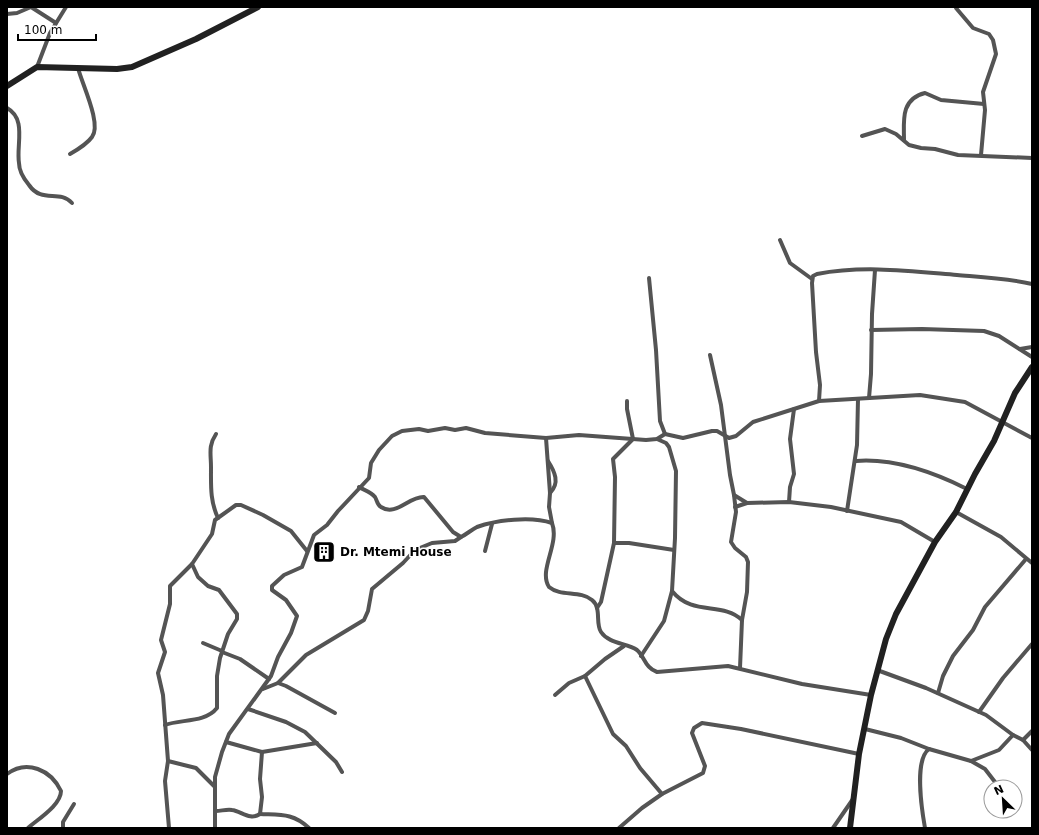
<svg xmlns="http://www.w3.org/2000/svg" width="1039" height="835" font-family="'DejaVu Sans',sans-serif">
<style>
.lines{fill:none;stroke-linecap:round;stroke-linejoin:round}
.minor{stroke:#545454;stroke-width:4}
.secondary{stroke:#212121;stroke-width:6}
.labels{text-anchor:middle;stroke-width:3;stroke-linejoin:round;paint-order:stroke}
.poi-label{font-size:12px;font-weight:bold;fill:#000;stroke:#fff;text-anchor:start}
</style>
<rect width="100%" height="100%" fill="#fff"/>
<g class="lines">
<g class="minor">
<path d="M956,8l17,20 16,6 4,6 3,14 -13,38 2,18 -4,45"/>
<path d="M7,14l10,-1 14,-6 25,16"/>
<path d="M37,67l13,-34 16,-26"/>
<path d="M7,108c20,11 9,37 12,55 0,7 5,16 10,22 13,19 30,4 43,18"/>
<path d="M862,136l23,-7 11,5 13,11 12,3 14,1 23,6 74,3"/>
<path d="M904,140c0,-18 -4,-41 21,-47l16,7 43,4"/>
<path d="M70,154c7,-4 17,-10 22,-17 10,-13 -10,-53 -14,-69"/>
<path d="M780,240l10,23 22,16"/>
<path d="M649,278l7,72 4,71 5,13"/>
<path d="M871,330l51,-1 62,2 15,5 33,21"/>
<path d="M1020,349l12,-2"/>
<path d="M710,355l11,50 9,70 4,20 13,8 42,-1 42,5 70,15 34,20"/>
<path d="M869,398l2,-24 1,-60 3,-44"/>
<path d="M819,401l1,-16 -4,-33 -4,-69 1,-7 4,-2c46,-9 93,-3 140,1 25,2 50,3 75,9"/>
<path d="M216,434c-8,12 -5,20 -5,33 0,19 -1,34 7,51"/>
<path d="M546,438l4,55 -1,14 3,16"/>
<path d="M548,461c7,11 12,22 2,32"/>
<path d="M856,461c39,-3 77,11 111,28"/>
<path d="M359,487c5,3 12,5 16,10 2,3 2,8 6,10 15,10 28,-11 43,-10l29,35 8,5c6,-3 10,-7 16,-10 20,-7 54,-11 75,-4 8,21 -14,47 -3,64 12,10 31,3 43,13 10,8 3,23 9,32 8,12 26,11 36,18 8,7 8,18 20,22l71,-6 74,18 69,11"/>
<path d="M734,495l2,17 -5,30 4,6 11,9 2,5 -1,30 -5,28 -2,48"/>
<path d="M789,502l1,-15 4,-13 -4,-35 4,-30"/>
<path d="M735,507l12,-4"/>
<path d="M847,511l10,-66 1,-46"/>
<path d="M956,512l45,25 31,26"/>
<path d="M614,543h15l45,7"/>
<path d="M485,551l7,-27"/>
<path d="M192,564l-22,22v18l-9,36 4,12 -7,21 5,22 5,66 28,7 18,18"/>
<path d="M672,591c21,26 50,10 70,29"/>
<path d="M597,608l4,-6 13,-59 1,-66 -2,-18 20,-20 -6,-30v-8"/>
<path d="M203,643l19,8"/>
<path d="M222,652l18,7 29,20"/>
<path d="M641,656l23,-35 8,-30 3,-53 1,-67 -7,-24 -3,-4 -9,-4"/>
<path d="M877,670l49,18 60,27 27,20 10,5 9,10"/>
<path d="M585,676l28,58 13,12 14,22 22,26"/>
<path d="M278,683l8,3 49,27"/>
<path d="M263,689l15,-6 28,-28 58,-35 4,-9 4,-22 31,-26 12,-13 17,-7 23,-2 6,-4"/>
<path d="M938,693l5,-17 10,-20 20,-26 12,-23 41,-48"/>
<path d="M555,695l14,-12 16,-7 20,-17 19,-13"/>
<path d="M248,709l38,13 19,10 31,30 6,10"/>
<path d="M979,712l24,-34 29,-34"/>
<path d="M165,725c16,-6 40,-2 52,-17v-32l3,-18 8,-24 9,-15v-5l-18,-24 -11,-4 -10,-9 -6,-13 20,-30 3,-14 21,-15h5l22,10 28,16 16,20"/>
<path d="M865,729l36,9 28,11 42,12 14,8 10,13"/>
<path d="M1023,740l9,-9"/>
<path d="M226,742l36,10 55,-9"/>
<path d="M168,761l-3,20 4,47"/>
<path d="M971,761l28,-11 14,-15"/>
<path d="M7,774c20,-15 44,-4 54,17 0,14 -23,28 -33,37"/>
<path d="M216,811c5,0 11,-2 16,-1 9,1 18,11 28,4l2,-17 -2,-18 2,-27"/>
<path d="M260,814c21,1 33,-1 49,14"/>
<path d="M63,828v-6l11,-18"/>
<path d="M215,828v-51l7,-25 7,-18 42,-58 7,-19 13,-24 6,-17 -11,-16 -14,-10v-4l12,-11 18,-8 12,-32 13,-10 11,-14 31,-33 2,-15 8,-13 13,-14 10,-5 17,-2 9,2 17,-3 10,2 11,-2 19,5 61,5 33,-3 67,5 11,-1 8,-5 18,4 29,-7h5l12,7 7,-2 17,-14 66,-21 101,-6 45,7 67,36"/>
<path d="M619,828l23,-20 20,-14 41,-21 2,-7 -13,-33 2,-5 8,-5 39,6 118,25"/>
<path d="M833,828l20,-29"/>
<path d="M925,828c-3,-17 -11,-68 4,-79"/>
</g>
<g class="secondary">
<path d="M7,86l30,-19 80,2 15,-2 64,-28 62,-32"/>
<path d="M850,828l9,-74 12,-59 15,-56 10,-25 39,-72 21,-30 19,-38 19,-33 21,-48 17,-26"/>
</g>
</g>
<defs>
<g id="building-square" transform="scale(1.15)"><rect x="-9" y="-9" width="18" height="18" rx="4" fill="#000" stroke="#fff"/><path d="M-4-6H4V6H1V3H-1V6H-4ZM-2.5-4.3h1.7v1.8h-1.7ZM.8-4.3h1.7v1.8H.8ZM-2.5-1h1.7V.8h-1.7ZM.8-1h1.7V.8H.8Z" fill="#fff"/></g>
</defs>
<g fill-rule="evenodd">
<use href="#building-square" x="324" y="552"/>
</g>
<g class="labels">
<g class="poi-label">
<text x="340" y="556">Dr. Mtemi House</text>
</g>
</g>
<rect width="1039" height="835" fill="none" stroke="#000000" stroke-width="16"/>
<g transform="translate(1003 799) rotate(335)"><circle r="19" fill="#ffffff" stroke="#999999"/>
<path d="M0-3L7 15L0 10L-7 15Z" fill="#000000"/>
<text y="-6" font-size="11" font-weight="bold" text-anchor="middle" fill="#000000">N</text>
</g>
<path d="M18 34v6h78v-6" fill="none" stroke="#000000" stroke-width="2"/>
<text x="24" y="34" font-size="12" fill="#000000" stroke="#ffffff" stroke-width="3" paint-order="stroke">100 m</text>
</svg>
